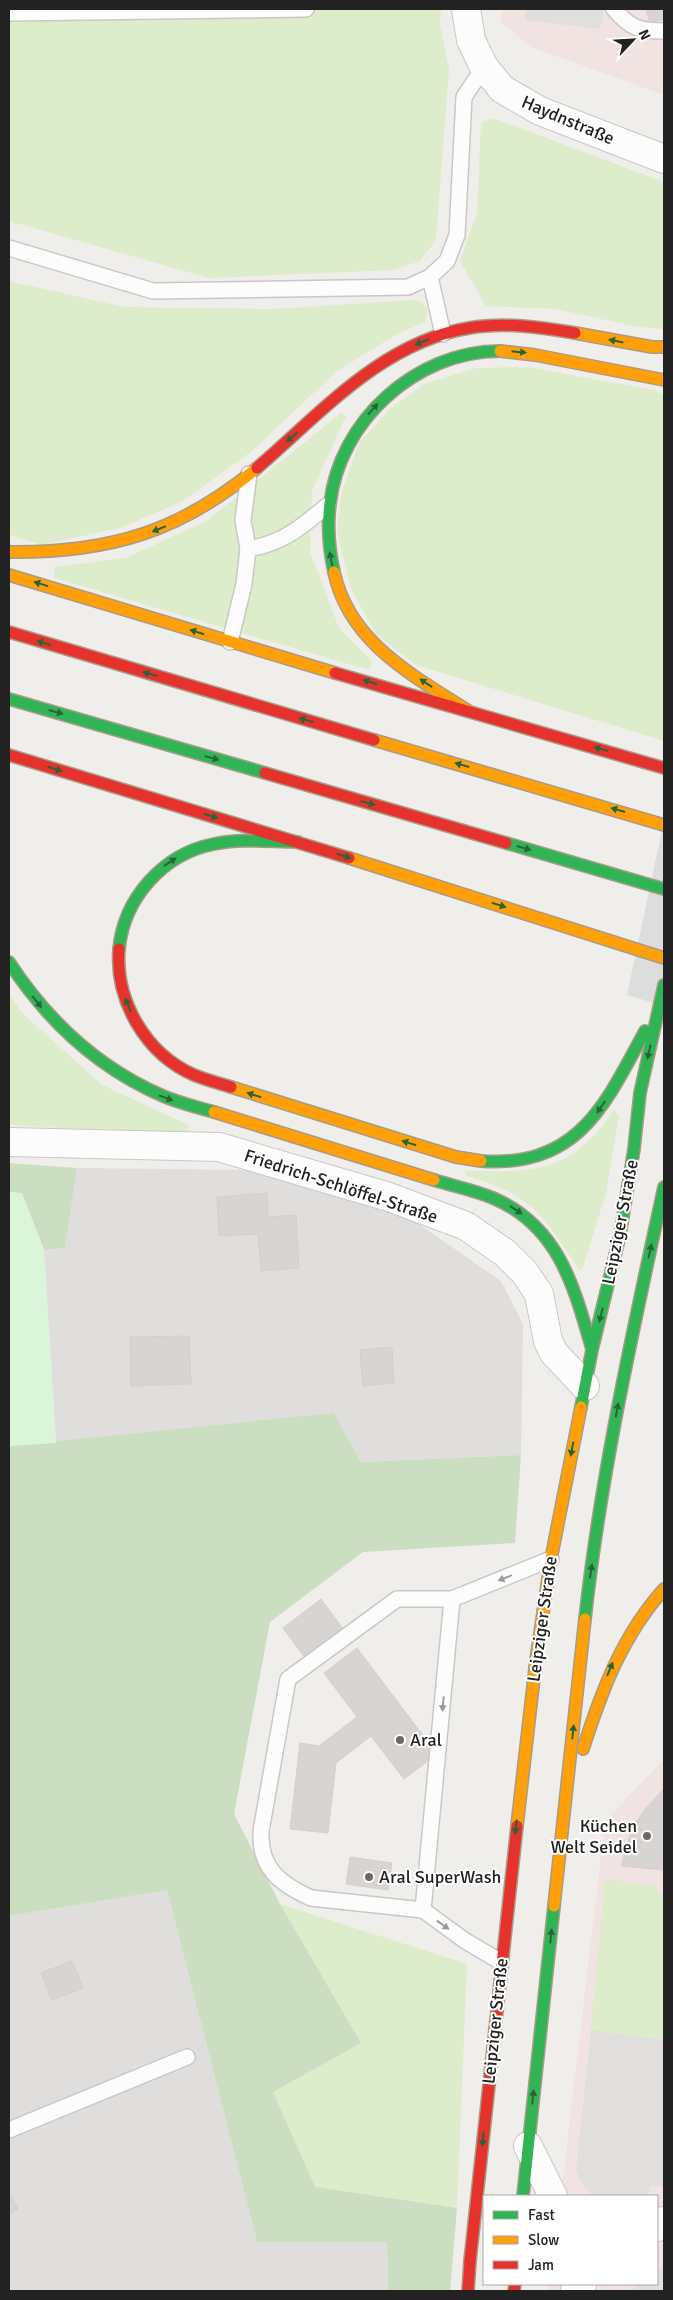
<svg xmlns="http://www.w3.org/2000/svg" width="673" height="2300" font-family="Signika,sans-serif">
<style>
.residential{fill:#dfdedc}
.commercial{fill:#f1e3e1}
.grass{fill:#ddeccb}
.forest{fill:#cbdec1}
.park{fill:#daf5da}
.parking{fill:#e0dfde}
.pier{fill:#dedddd}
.building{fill:#d7d4d2;stroke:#d3d0cc}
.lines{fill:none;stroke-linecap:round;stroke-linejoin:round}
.lane-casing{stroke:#c9c8c7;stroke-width:18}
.street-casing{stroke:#c9c8c7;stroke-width:30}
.fast-casing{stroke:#a79c86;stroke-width:14}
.slow-casing{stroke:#a79c86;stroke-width:14}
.jam-casing{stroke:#a79c86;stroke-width:14}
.lane{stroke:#fdfcfc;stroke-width:15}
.street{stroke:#fdfcfc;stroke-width:28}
.fast{stroke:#30b455;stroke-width:11}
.slow{stroke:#ff9f0a;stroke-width:11}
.jam{stroke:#e5322d;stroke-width:11}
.oneway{fill:#286439}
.oneway2{fill:#9a9a9a}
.poi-dot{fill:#6a6968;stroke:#fff;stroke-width:2}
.labels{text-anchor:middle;stroke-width:4;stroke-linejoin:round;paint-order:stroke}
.street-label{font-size:18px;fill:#222;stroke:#fff}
.poi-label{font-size:18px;fill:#222;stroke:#fff;text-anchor:start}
</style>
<rect width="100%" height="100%" fill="#f0eeeb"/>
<g class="residential">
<path d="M77,1168l174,2 156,46 94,65 22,43 -2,131 -160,7 -27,-49 -278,30 -12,-193 21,-2z"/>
<path d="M167,1890l90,352h130l1,49h-379v-375z"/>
</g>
<g class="commercial">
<path d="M502,9h162v86l-133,-48 -31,-25z"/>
<path d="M664,1759v532h-117l1,-7h109v-88h-96l44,-375z"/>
</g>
<g class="grass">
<path d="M9,9h432l-1,16 9,44 -13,171 -16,21 -26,9 -185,8 -200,-57z"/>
<path d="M493,118l171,64v147l-26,-2 -82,-18 -70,-3 -26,-45 17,-48 4,-90z"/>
<path d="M9,281l115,26 147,2 146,-9 10,8 -1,14 -29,12 -61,38 -84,79 -69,50 -60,26 -81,18 -33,-10z"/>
<path d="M527,367l127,23 10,5v346l-248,-76 -40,-31 -25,-45 -14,-56 4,-39 18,-51 32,-35 33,-24 52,-16z"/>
<path d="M341,413l5,3 -34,75 -2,61 29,76 33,33 -3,9 -315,-92v-11l72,-9 82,-38z"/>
<path d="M9,993l12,19 81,73 87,40 -2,10 -178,-10z"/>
<path d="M614,1110l5,6 -13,77 -24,77 -4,-2c-35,-53 -47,-74 -111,-92l-2,-5c47,0 88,5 125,-31 9,-9 16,-20 24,-30z"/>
<path d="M605,1879l49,7 10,11v143l-73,-10z"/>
<path d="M280,1904l187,60 -10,244 -142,-20 -43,-96 89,-49z"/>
</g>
<g class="forest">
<path d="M9,1163l68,5 -12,80 -21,2 -22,-56 -13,-2z"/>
<path d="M334,1413l27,49 160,-7 -6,88 -152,9 -93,70 -36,192 46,90 81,139 -88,49 42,95 142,21 -7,83h-62l-1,-49h-130l-90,-352 -158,26v-470z"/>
</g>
<path class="park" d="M9,1192l13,1 22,57 12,193 -47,3z"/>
<g class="parking">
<path d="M526,9h78l-4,20 -75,-9z"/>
<path d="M591,2030l73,10v146h-14l-1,10h-56l-11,-12 -6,-13z"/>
<path d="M664,2266v25h-34l10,-7h17v-13z"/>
</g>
<path class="pier" d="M664,821v185l-37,-11z"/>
<g class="building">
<path d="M646,9h18v10l-14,4z"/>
<path d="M267,1193l1,24 28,-2 3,53 -38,3 -3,-37 -39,2 -2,-39z"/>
<path d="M189,1336l2,48 -60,2 -1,-49z"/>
<path d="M392,1347l2,36 -31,3 -3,-36z"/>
<path d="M321,1599l23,31 -38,29 -23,-31z"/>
<path d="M357,1648l80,106 -33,25 -33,-43 -35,27 -8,70 -38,-4 10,-86 19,3 38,-29 -33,-44z"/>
<path d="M664,1789v81l-42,-4 4,-21 8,-19 11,-17z"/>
<path d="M350,1857l42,6 -4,27 -42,-6z"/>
<path d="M72,1961l11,27 -31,12 -11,-27z"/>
<path d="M9,2192l9,17 -9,5z"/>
</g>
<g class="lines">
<g class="lane-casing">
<g id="lane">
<path d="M614,9c16,19 25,22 50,22"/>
<path d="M9,13l297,-4"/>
<path d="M9,248l144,43 255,-4 22,-10 17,-16 10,-26 7,-138 20,-30"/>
<path d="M430,277l13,57"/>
<path d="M248,549l-5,-29 6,-46"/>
<path d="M230,642l14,-58 4,-35c36,-6 53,-22 80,-44"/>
<path d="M423,1910l-112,-12c-31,-14 -52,-30 -50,-67l27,-152 109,-80h55"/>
<path d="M501,1962l-37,-22 -41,-30 29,-311 99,-40"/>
<path d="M9,2130l178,-73"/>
</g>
</g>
<g class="street-casing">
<g id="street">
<path d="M466,9l5,31 13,27 18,22 38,22 124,48"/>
<path d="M9,1142l210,5 170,50 77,29 39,27 20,20 14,21 9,47 6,12 31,33"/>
<path d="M528,2146l25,50"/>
<path d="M657,2227l7,-6"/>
<path d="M575,2291l7,-7"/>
</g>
</g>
<g class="fast-casing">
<g id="fast">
<path d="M334,572c-5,-23 -7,-45 -4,-68 9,-83 86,-153 170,-153"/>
<path d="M9,699l256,74"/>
<path d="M506,843l158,46"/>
<path d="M119,949c5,-51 44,-95 95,-105 28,-6 56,-2 84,-2"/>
<path d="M9,962c38,58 89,106 154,134 16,7 34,11 51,16"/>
<path d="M481,1161c97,7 124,-56 164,-130"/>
<path d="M434,1180c19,6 40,10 59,18 66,28 81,89 99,151"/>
<path d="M581,1407l11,-57 28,-115 14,-86 6,-56 24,-108"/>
<path d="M585,1619c16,-146 48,-289 79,-432"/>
<path d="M523,2196l31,-290"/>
</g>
</g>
<g class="slow-casing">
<g id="slow">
<path d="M575,333l77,14h12"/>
<path d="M500,351l35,4 129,25"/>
<path d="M9,552c100,1 171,-20 248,-84"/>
<path d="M334,572c15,70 78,103 133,138"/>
<path d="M9,575l326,98"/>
<path d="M374,740l290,85"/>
<path d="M349,858l315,100"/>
<path d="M231,1087l225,70 25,4"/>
<path d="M214,1112l220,68"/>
<path d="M583,1749c19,-59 39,-113 81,-160"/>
<path d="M517,1826l19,-166 15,-101 30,-152"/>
<path d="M554,1906l31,-287"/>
</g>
</g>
<g class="jam-casing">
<g id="jam">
<path d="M257,468c63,-54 125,-126 212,-140 35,-6 71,-1 106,5"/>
<path d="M9,632l365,108"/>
<path d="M335,673l329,95"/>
<path d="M9,755l340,103"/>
<path d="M265,773l241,70"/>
<path d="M119,949c-4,52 27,105 75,126 12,5 25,8 37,12"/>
<path d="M470,2261l47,-435"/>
<path d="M468,2291l2,-30"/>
<path d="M514,2291l1,-7"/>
</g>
</g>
<use href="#lane" class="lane"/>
<use href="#street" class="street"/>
<use href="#fast" class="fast"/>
<use href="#slow" class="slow"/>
<use href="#jam" class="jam"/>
</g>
<defs><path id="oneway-solid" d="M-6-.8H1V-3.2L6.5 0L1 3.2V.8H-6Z" transform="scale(1.25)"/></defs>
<g class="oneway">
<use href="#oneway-solid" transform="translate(616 341) rotate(-169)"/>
<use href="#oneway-solid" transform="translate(422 342) rotate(158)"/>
<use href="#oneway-solid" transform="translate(519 352) rotate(6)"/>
<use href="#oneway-solid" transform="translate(373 409) rotate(-48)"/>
<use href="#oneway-solid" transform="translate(292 437) rotate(139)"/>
<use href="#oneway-solid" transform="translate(159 529) rotate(158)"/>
<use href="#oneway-solid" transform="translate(331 559) rotate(-101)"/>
<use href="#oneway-solid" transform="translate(41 584) rotate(-163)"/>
<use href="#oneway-solid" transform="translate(197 632) rotate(-163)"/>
<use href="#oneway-solid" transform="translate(44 643) rotate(-163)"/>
<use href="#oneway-solid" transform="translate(150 674) rotate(-164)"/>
<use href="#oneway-solid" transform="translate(370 682) rotate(-164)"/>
<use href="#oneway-solid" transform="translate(426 683) rotate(-147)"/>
<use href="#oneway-solid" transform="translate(56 712) rotate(16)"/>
<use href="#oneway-solid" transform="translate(306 720) rotate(-164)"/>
<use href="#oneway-solid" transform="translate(601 749) rotate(-164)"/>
<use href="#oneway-solid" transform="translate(212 758) rotate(16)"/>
<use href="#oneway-solid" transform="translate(462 765) rotate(-164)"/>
<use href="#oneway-solid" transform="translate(55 769) rotate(17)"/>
<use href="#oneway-solid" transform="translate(368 803) rotate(16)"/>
<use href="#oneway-solid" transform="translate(618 810) rotate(-164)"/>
<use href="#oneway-solid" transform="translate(211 816) rotate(17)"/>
<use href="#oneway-solid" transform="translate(524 848) rotate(16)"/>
<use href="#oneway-solid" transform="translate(344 856) rotate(17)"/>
<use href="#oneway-solid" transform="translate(170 862) rotate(-34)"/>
<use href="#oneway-solid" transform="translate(499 905) rotate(17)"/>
<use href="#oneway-solid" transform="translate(37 1002) rotate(51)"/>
<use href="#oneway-solid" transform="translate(128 1005) rotate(-112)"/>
<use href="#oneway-solid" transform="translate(649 1052) rotate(102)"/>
<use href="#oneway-solid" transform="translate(254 1095) rotate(-163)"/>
<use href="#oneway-solid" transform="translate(166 1098) rotate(20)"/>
<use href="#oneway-solid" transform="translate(601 1107) rotate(125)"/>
<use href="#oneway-solid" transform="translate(409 1143) rotate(-163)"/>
<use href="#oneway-solid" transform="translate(516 1210) rotate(33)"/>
<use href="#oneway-solid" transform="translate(650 1251) rotate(-78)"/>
<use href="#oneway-solid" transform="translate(601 1315) rotate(104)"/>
<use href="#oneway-solid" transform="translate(617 1410) rotate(-80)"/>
<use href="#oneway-solid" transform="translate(572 1449) rotate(101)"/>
<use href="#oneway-solid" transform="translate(591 1571) rotate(-81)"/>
<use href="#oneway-solid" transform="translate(610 1669) rotate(-67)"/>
<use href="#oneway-solid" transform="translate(573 1732) rotate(-84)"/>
<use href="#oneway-solid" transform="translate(516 1827) rotate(96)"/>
<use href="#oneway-solid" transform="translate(551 1936) rotate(-84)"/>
<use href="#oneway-solid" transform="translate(533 2097) rotate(-84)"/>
<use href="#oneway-solid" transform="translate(483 2139) rotate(96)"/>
</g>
<g class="oneway2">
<use href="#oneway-solid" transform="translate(505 1578) rotate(158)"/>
<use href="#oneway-solid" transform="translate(443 1704) rotate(95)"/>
<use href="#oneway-solid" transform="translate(443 1925) rotate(36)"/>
</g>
<g class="poi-dot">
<circle cx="400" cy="1740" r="5"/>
<circle cx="647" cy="1836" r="5"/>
<circle cx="369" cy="1877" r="5"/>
</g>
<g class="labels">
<g class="street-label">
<text transform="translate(568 120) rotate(23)" y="6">Haydnstraße</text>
<text transform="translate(341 1186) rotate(18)" y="6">Friedrich-Schlöffel-Straße</text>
<text transform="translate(620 1222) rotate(-79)" y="6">Leipziger Straße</text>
<text transform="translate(542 1619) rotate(-82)" y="6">Leipziger Straße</text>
<text transform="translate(495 2021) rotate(-84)" y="6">Leipziger Straße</text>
</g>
<g class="poi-label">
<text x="410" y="1746">Aral</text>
<text x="637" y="1832" text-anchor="end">Küchen<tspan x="637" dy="21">Welt Seidel</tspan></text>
<text x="379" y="1883">Aral SuperWash</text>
</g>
</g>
<rect width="673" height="2300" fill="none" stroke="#222222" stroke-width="20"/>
<rect x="483" y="2195" width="175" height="90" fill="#ffffff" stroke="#a7a7a7"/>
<rect x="493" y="2211" width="25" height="8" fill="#30b455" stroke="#a7a7a7"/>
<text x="528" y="2220" font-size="15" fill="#222222">Fast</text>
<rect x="493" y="2236" width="25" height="8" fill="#ff9f0a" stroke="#a7a7a7"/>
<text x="528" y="2245" font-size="15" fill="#222222">Slow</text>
<rect x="493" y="2261" width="25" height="8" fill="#e5322d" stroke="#a7a7a7"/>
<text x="528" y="2270" font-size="15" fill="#222222">Jam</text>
<g transform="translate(633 40) rotate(65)" stroke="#ffffff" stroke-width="4" paint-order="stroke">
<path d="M0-4L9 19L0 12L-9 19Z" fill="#222222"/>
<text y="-8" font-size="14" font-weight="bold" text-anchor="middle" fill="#222222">N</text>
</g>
</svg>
